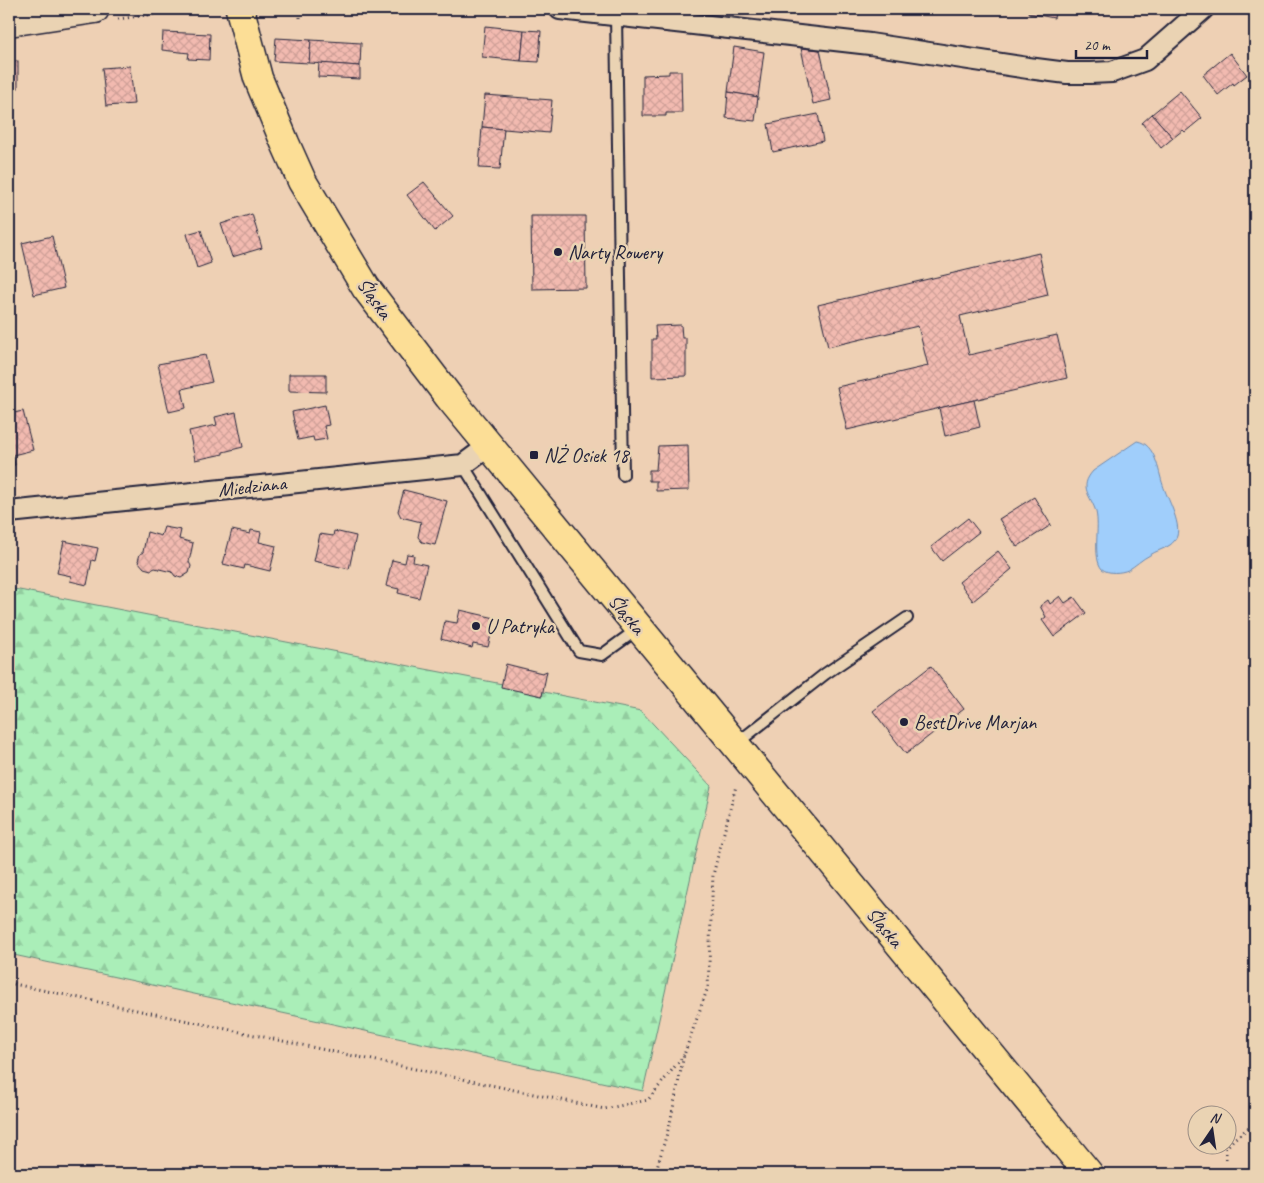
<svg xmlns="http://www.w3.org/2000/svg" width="1264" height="1183" font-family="Caveat,sans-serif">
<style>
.forest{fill:url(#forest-firs);stroke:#66887a}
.water{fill:#a0cefb;stroke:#6e89ae}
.building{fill:url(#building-cross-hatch);stroke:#22223b}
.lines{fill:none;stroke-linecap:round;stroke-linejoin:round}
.lane-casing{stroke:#22223b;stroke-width:14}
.street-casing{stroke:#22223b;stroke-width:24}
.secondary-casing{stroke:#22223b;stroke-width:31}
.primary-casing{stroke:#22223b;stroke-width:31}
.path{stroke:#22223b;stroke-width:3;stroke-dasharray:1 4;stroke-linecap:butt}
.lane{stroke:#ead3b3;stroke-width:10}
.street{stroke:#ead3b3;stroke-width:20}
.secondary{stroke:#ead3b3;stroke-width:28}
.primary{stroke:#fcde96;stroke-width:28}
.poi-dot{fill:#22223b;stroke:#ead3b3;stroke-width:2}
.labels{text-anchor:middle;stroke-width:5;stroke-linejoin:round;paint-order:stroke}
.poi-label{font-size:20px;fill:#22223b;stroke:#ead3b3;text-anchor:start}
.street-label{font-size:20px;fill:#22223b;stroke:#ead3b3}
</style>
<defs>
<pattern id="forest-firs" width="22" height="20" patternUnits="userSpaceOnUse" patternTransform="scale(1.25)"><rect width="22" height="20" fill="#aaeeb8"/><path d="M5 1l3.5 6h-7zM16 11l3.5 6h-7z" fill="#92cc9f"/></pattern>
<pattern id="building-cross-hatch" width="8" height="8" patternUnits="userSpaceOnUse" patternTransform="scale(1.25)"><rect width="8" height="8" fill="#f2bab0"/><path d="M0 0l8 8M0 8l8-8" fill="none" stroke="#cfa098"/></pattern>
</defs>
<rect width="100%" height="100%" fill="#eed0b4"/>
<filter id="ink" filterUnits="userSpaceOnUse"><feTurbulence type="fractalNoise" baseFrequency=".02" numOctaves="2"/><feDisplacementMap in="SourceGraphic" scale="10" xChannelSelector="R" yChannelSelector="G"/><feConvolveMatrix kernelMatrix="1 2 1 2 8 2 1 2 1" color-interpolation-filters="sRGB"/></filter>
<g filter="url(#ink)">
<path class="forest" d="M9,588l632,123 70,75 -68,305 -634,-137z"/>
<path class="water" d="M1137,441c19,3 21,30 26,44 4,13 18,37 14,51 -1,3 -4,7 -7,9 -6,4 -14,6 -20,10 -8,4 -15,11 -22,15 -7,3 -20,4 -26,-1 -10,-11 -2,-42 -6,-57 -5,-17 -18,-24 -3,-41z"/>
<g class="building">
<path d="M1025,9h31l-2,9 -26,-5 1,-3z"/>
<path d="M485,26l39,4 -3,31 -39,-4z"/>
<path d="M524,30l17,1 -2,31 -18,-1z"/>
<path d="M163,32l47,2 -1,26 -21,-1 1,-6 -27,-3z"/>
<path d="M276,38l35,2 -2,23 -35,-2z"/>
<path d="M311,40l50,3 -1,23 -51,-3z"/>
<path d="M734,47l30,5 -6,45 -30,-5z"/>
<path d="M801,48l19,2 11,50 -18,4z"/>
<path d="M1230,53l17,22 -13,10 -1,-2 -15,12 -15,-20z"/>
<rect x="9" y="61" width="9" height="27"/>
<path d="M319,63l41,3v13l-42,-2z"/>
<path d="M130,66l4,38 -28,2 -4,-38z"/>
<path d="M669,71h12l1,42h-16v3h-23v-41l26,-1z"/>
<path d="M1180,91l22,27 -17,14 -2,-2 -10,8 -21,-24z"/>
<path d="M728,92l30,5 -3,24 -29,-3z"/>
<path d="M485,95l67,5 -3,33 -67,-6z"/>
<path d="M818,114l5,27 -50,11 -5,-28z"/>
<path d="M1152,114l21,24 -12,10 -19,-25z"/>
<path d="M482,127l22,2 -4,40 -21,-1z"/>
<path d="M424,182l29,34 -18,15 -28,-36z"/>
<path d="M252,214l10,34 -30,9 -11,-33z"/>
<path d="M531,216h54l1,72 -54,1z"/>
<path d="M201,230l10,33 -14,5 -10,-34z"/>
<path d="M52,236l12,52 -30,7 -12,-52z"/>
<path d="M1039,253l9,42 -88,21 9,39 88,-20 10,43 -220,52 -10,-43 91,-21 -10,-40 -90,21 -10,-42z"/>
<path d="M681,325l1,13h4v38l-34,1v-38h4l-1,-13z"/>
<path d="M205,355l7,27 -30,7 4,19 -17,4 -11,-48z"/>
<path d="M289,374h37v18l-37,-1z"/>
<path d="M974,400l6,27 -35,9 -6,-28z"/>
<path d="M325,405l4,20 -5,1 3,13 -13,2 -1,-4 -15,3 -6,-28z"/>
<path d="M23,411l10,39 -20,5 2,10 -6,1v-52z"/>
<path d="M236,412l7,35 -20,5v2l-28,6 -6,-29 28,-6 -2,-8z"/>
<path d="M688,445l1,45 -33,1v-10h-7v-11h7l2,-24z"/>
<path d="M404,490l43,11 -12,44 -13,-3 -4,-5 3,-15 -20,-5 -3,-6z"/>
<path d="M1034,497l17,28 -34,22 -18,-28z"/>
<path d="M968,518l11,14 -37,29 -11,-14z"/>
<path d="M164,527l17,3 -2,9 14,4 -4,19 2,4 -2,7 -8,5 -6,-2 -3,-4 -17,-4 -4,2 -7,-2 -6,-7 2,-7 3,-2 4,-20 14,4z"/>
<path d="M232,530l18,4 1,-4 10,2 -2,10 17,4 -6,25 -25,-6 -1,4 -21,-5z"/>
<path d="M334,531l22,5 -7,33 -35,-8 6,-27 13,2z"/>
<path d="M64,541l34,7 -3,13 -3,-1 -5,25 -17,-4 1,-5 -14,-3z"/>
<path d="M998,551l14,18 -39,32 -14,-19z"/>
<path d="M407,554l7,1 -1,7 14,3 -8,33 -21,-5 1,-4 -13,-3 6,-26 13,3z"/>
<path d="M1060,596l5,7 9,-6 12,16 -32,24 -12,-17 4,-3 -6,-11 8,-6 2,4z"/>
<path d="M460,610l35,8 -7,29 -15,-3 -1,4 -31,-9 4,-18 12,2z"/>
<path d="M506,664l36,9 5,-2 -5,25 -41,-9z"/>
<path d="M931,666l33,43 -58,45 -33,-43z"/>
</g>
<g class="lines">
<g class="lane-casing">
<g id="lane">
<path d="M616,15l7,460"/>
<path d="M463,465l116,186 23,4 37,-27"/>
<path d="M736,744l89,-70 82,-56"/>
</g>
</g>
<g class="street-casing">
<g id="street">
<path d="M560,9l310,35 158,24 39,5h23l22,-1 33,-12 58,-51"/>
<path d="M9,512l454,-47 27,-20"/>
</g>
</g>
<g class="secondary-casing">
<path id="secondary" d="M9,22l86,-13"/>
</g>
<g class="primary-casing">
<path id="primary" d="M240,9l18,69 27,65 17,38 64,107 83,109 640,777"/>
</g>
<g class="path">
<path d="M300,18v-9"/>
<path d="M118,19l44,-6"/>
<path d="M9,983l595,126 44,-9 36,-45"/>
<path d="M1226,1159v-11l8,-9 21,-16"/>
<path d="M655,1174l15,-51 14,-68 24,-68 5,-112 23,-89"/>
</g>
<use href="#lane" class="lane"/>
<use href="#street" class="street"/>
<use href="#secondary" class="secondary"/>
<use href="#primary" class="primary"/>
</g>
</g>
<g class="poi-dot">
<circle cx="558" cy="252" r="5"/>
<rect x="529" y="450" width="10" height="10" rx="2.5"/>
<circle cx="476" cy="626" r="5"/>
<circle cx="904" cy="722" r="5"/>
</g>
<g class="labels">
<g class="poi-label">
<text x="568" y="259">Narty Rowery</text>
<text x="544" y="462">NŻ Osiek 18</text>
<text x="486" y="633">U Patryka</text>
<text x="914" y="729">BestDrive Marjan</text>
</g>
<g class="street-label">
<text transform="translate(375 298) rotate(55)" y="7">Śląska</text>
<text transform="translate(252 486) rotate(-6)" y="7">Miedziana</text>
<text transform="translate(627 614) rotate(51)" y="7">Śląska</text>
<text transform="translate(885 927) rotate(51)" y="7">Śląska</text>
</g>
</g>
<rect width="1264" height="1183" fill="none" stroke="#ead3b3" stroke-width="30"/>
<rect x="15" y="15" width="1234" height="1153" fill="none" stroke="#22223b" stroke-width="2" filter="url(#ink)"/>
<g transform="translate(1212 1130) rotate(13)"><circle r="24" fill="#ead3b3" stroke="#9a8c83"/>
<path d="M0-4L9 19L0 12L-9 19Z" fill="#22223b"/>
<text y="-8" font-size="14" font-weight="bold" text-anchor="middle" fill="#22223b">N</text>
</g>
<path d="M1076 50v8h71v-8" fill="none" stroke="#22223b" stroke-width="2.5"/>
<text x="1084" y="50" font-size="15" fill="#22223b" stroke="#ead3b3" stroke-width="4" paint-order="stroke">20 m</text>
</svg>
